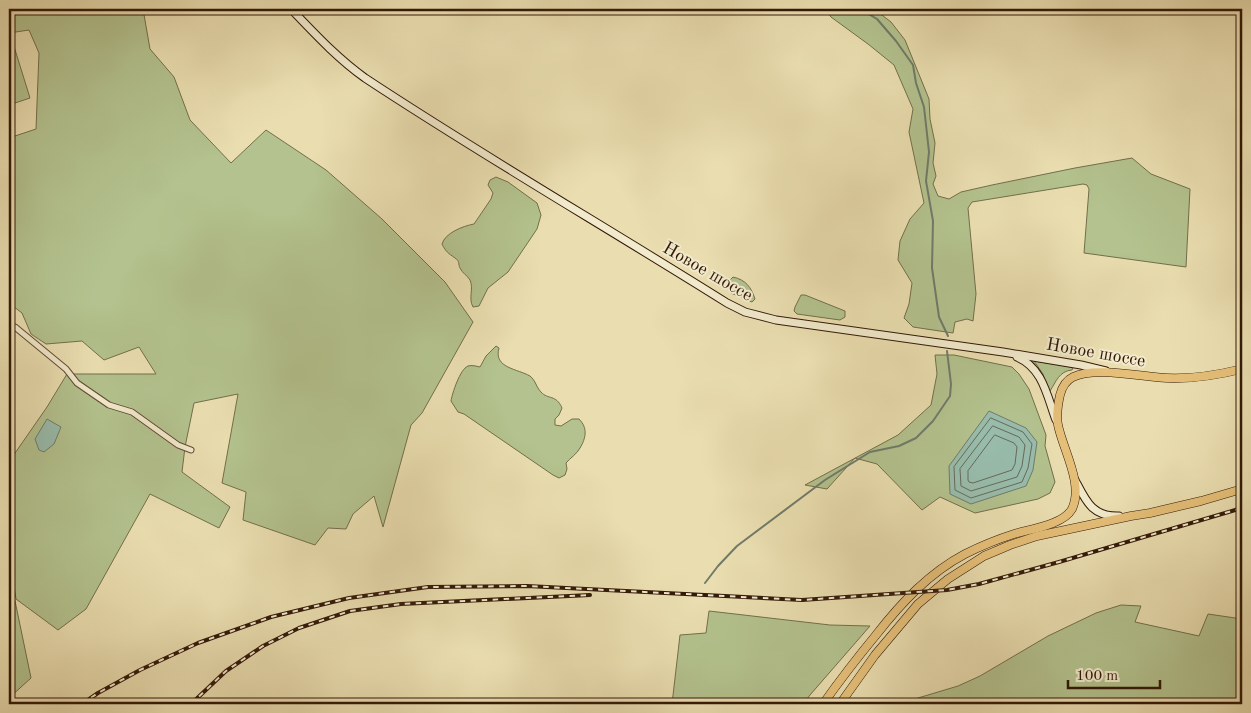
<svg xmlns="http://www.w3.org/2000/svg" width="1251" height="713" font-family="'Old Standard TT',serif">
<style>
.green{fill:#b3c28e;stroke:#736e4b}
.water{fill:#98bcac;stroke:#707b6a}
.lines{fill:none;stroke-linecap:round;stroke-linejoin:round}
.shore{stroke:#666a5a;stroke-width:1}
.stream{stroke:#707b6a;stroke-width:2}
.minor-casing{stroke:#614a32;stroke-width:7}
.secondary-casing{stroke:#331908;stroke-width:9}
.primary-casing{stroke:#331908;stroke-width:9}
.minor{stroke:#f1eacc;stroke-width:5}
.secondary{stroke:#f1eacc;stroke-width:7}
.primary{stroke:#e5bf78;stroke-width:8}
.rail-casing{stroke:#331908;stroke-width:4}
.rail{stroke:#f1eacc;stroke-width:2;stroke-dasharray:5.5;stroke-linecap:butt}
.labels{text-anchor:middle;stroke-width:4;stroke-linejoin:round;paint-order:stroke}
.street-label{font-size:18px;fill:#331908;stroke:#f1eacc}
</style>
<rect width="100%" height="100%" fill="#eadeb0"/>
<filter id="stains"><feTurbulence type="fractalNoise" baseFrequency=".004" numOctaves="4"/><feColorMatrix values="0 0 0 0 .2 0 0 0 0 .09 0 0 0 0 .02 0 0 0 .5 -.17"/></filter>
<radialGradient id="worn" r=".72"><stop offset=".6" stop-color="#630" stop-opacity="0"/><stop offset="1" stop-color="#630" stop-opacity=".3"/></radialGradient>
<g class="green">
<path d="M9,9h134l7,40 24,28 16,43 41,43 35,-33 60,40 56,49 63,63 28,40 -51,91 -11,12 -28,102 -9,-31 -21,18 -7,15 -18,-1 -13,17 -72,-25 3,-28 -24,-9 16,-89 -44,9 -9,44 -3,25 48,35 -11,21 -69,-34 -64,115 -28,21 -42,-31 -7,-46v-73l4,-24 34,-49 20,-33h89l-17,-27 -35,13 -22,-19 -36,3 -15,-10 -9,-21 -13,-10v-165l27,-9 3,-76 -10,-23 -20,3z"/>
<path d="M825,9h49l17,13 14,18 24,59 1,20 5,24 -2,20 3,13 -3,8 5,12 11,3 12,-7 31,-7 83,-17 57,-10 19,16 39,15 -4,78 -102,-14 5,-64 -2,-4 -4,-1 -111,18 -4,6 8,86 -3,27 -6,-2 -12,3 -2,11 -40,-6 -9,-9 5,-14 3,-21 -14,-23 2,-19 10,-22 14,-16 -15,-71 4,-23 -19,-44 -26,-21 -37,-27z"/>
<path d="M12,40l18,58 -21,7v-64z"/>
<path d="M496,177l12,5 29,21 4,12 -4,14 -29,43 -20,16 -9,18 -6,1c-5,-9 1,-18 -3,-27 -2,-4 -8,-7 -10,-12 -2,-4 0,-7 -5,-10 -7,-5 -9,-6 -13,-14 3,-11 21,-18 32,-20l17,-25 2,-6 -5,-8 2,-5z"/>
<path d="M733,277c13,3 18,10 22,22l-3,3 -21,-9 -3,-5 1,-7z"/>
<path d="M801,295h4l40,16v6l-5,3 -43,-6 -3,-3 1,-4z"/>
<path d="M496,346l3,2c-6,20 19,21 31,28 6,5 6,11 11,16 7,8 15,2 21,16l-3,7 -4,4v6l6,1 11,-7h7c9,9 7,19 1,29 -3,6 -10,10 -14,15l1,6 -2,6 -6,3 -6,-3 -89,-61 -6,-2 -7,-11c1,-7 9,-32 17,-35 4,-1 8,0 12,1l6,-11z"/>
<path d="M935,355h19l58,12 7,7 10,15 17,46 -1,11 10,36 -5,11 -12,6 -63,14 -35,-16 -18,13 -45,-46 -22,-6 -28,31 -22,-4 93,-50 33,-30 6,-31z"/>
<path d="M1034,361l38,6 1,1 -1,2c-13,1 -16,12 -22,21l-2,-2 -5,-15z"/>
<path d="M9,572l22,106 -22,20z"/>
<path d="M1121,605l20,1 -6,16 64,14 9,-22 34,5v85h-339l5,-3 50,-15 22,-10 68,-40 48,-23z"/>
<path d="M709,611l121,14 40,1 -60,69 -7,9h-131l8,-69 26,-2z"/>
</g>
<g class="water">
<path d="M989,411l37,17 11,14 -4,28 -7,16 -55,18 -21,-10 -1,-28z"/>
<path d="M47,419l14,8 -7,17 -10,8 -5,-2 -4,-11z"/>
</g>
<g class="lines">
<g class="shore">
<path d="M991,418l32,14 9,12 -4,24 -6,14 -51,16 -16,-8 -1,-23z"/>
<path d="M993,426l26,11 6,8 -3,21 -5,11 -46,14 -10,-5 -1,-17z"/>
<path d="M995,435l19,8 3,4 -2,17 -3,6 -39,13 -4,-1 -1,-2v-9z"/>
</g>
<g class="stream">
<path d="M860,9l17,10 19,22 17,24 3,18 8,24 5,45 -3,29 7,40 -1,47 7,49 9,19"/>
<path d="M705,583l13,-17 19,-20 88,-66 45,-28 29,-6 17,-8 17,-17 17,-25 1,-12 -4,-33"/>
</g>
<g class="minor-casing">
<path id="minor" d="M9,327h6l51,42 11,14 32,22 23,7 46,33 13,5"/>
</g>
<g class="secondary-casing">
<g id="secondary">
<path d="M291,9c23,24 46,49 74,69 118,78 241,149 362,225l18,9 31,8 227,32 78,13 25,6"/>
<path d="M1017,357c26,11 30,39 39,63"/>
<path d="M1075,480c11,21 17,37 44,36"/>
</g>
</g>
<g class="primary-casing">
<g id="primary">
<path d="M823,704c17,-24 34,-46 53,-69 25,-32 53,-62 89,-81 16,-8 33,-15 49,-20 16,-5 49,-9 58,-25 12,-25 -9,-59 -14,-84 -2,-10 0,-21 2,-30 2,-8 7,-15 13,-18 22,-11 69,0 94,1 25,1 51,-3 75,-9"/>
<path d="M840,704l35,-49 43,-51 30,-25 36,-23 26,-11 27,-9 94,-20 19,-3 51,-12 41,-12"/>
</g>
</g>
<use href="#minor" class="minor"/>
<use href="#secondary" class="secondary"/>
<use href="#primary" class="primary"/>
<g class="rail-casing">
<g id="rail">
<path d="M82,704l16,-11 42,-23 58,-27 73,-26 78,-19 79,-11 99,-1 275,14 145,-10 32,-6 80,-22 183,-54"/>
<path d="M191,704l35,-33 37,-25 36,-18 51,-17 51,-7 189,-9"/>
</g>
</g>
<use href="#rail" class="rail"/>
</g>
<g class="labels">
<g class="street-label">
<text transform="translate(708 271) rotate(30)" y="6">Новое шоссе</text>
<text transform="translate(1096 352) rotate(10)" y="6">Новое шоссе</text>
</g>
</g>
<rect width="1251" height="713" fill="none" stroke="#eadeb0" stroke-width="30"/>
<rect x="10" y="10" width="1231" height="693" fill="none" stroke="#331908" stroke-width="2.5"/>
<rect x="15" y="15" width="1221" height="683" fill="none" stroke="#331908"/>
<path d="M1068 680v8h92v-8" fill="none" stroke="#331908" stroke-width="2.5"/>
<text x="1076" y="680" font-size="15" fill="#331908" stroke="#f1eacc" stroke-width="4" paint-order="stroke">100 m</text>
<rect width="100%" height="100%" filter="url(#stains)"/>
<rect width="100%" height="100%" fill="url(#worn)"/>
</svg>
